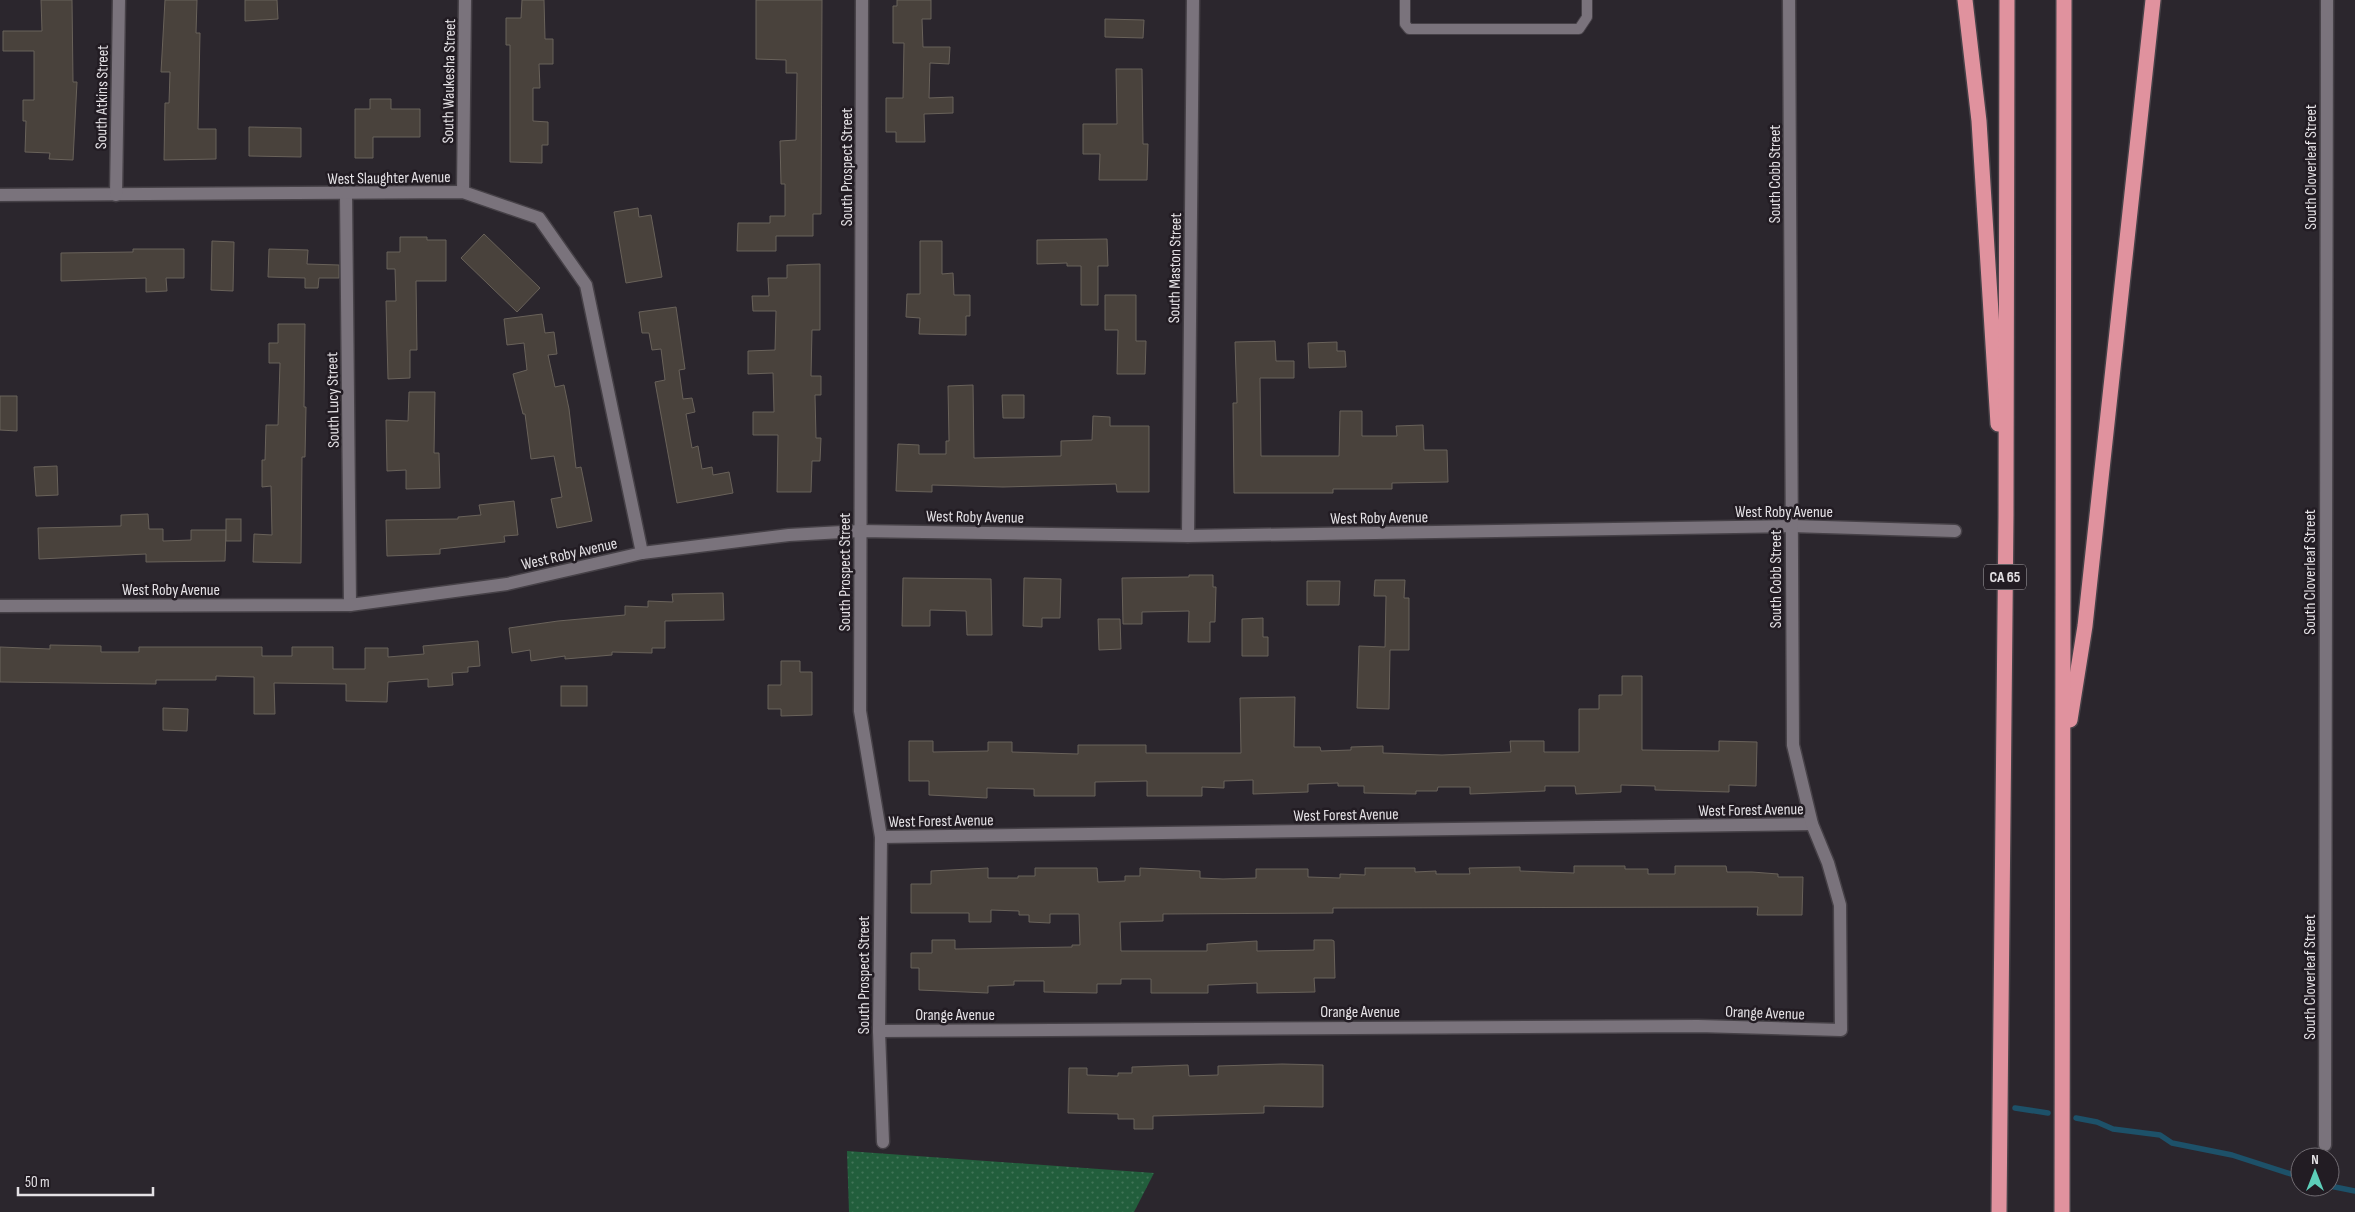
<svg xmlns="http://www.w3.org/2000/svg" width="2355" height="1212" font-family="'Sofia Sans Condensed',sans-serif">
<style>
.grass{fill:url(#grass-dots)}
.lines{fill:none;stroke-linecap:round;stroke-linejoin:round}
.stream{stroke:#1d5169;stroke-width:5.5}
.building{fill:#49423c;stroke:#69625a}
.service-casing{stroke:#464147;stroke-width:12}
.minor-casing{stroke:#464147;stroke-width:15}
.motorway-casing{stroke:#464147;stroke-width:18}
.service{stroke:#7a737c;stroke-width:10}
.minor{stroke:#7a737c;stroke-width:12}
.motorway{stroke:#e0929e;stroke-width:15}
.labels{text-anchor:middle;stroke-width:5;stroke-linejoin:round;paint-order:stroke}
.shield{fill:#221c23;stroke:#aaa6ab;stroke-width:1}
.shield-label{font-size:15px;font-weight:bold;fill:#e4e1e5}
.street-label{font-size:16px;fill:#e4e1e5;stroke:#221c23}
</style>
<defs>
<pattern id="grass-dots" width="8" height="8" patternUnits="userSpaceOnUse" patternTransform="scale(1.25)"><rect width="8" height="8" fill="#225e3c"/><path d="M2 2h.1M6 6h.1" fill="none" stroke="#427558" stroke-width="1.8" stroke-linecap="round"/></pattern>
</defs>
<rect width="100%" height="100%" fill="#2b262d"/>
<path class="grass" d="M847,1151l307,22 -20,39h-285z"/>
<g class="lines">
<g class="stream">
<path d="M2015,1108l33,5"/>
<path d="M2076,1118l21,4 16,7 47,6 12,8 60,12 68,22"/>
<path d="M2330,1186l25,5"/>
</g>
</g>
<g class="building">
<path d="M41,0h31l1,82h4l-4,78 -24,-1 1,-6 -25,-1 1,-31h-3v-21h11v-49h-31v-20h39z"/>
<path d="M165,0h32l-1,33h4l-2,96h18v30l-52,1 1,-57h4l1,-31h-9z"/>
<path d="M245,0h32l1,19 -33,2z"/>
<path d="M522,0h22l1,39h8v25h-14l1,24h-7v33l15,1v23h-6v18l-32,-1v-117h-4v-27h15z"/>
<path d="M756,0h66l-1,214h-8v22h-37v15h-39l1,-28h32v-7h15v-32h-4l-1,-43 16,-1 1,-67h-11v-13l-30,-1z"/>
<path d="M897,0h34v19h-9l1,28h27l-1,17 -19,-1 -1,35 24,-1v16l-29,1 1,28h-29v-10h-10v-34h17l1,-55h-11v-37h4z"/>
<path d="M1105,19l39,1 -1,18 -38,-1z"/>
<path d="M1116,69h26l1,75h5l-1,36h-48l1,-26h-17v-30h34z"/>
<path d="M370,99h21v10h29v28h-47v21h-18v-49h15z"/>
<path d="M249,127l52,1v29l-52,-1z"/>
<path d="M638,208l1,9 12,-2 11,62 -36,6 -12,-71z"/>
<path d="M484,234l56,54 -23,24 -56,-54z"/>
<path d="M400,237h27v3h19v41h-30l1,69h-7v28l-22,1 -2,-78h10l-1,-32h-8v-17h13z"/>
<path d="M1107,239l1,27h-10v39h-17v-39h-14v-3l-30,1v-24z"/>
<path d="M212,241l22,1 -1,49 -22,-1z"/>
<path d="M920,241h22v33l11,-1 1,22h16v21h-4v19l-47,-1 1,-16 -14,-1 1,-23h13z"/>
<path d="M133,249h51v29h-18l1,13 -21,1v-14l-85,3v-28l72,-1z"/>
<path d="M269,249l39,1 -1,14 32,1v13h-20l-1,10h-13v-10l-37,-1z"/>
<path d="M820,264v66h-8l-1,46h10v19h-6l1,43h5l-1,23h-8l-1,31h-34l1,-57h-25v-23h21l-1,-39 -25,1v-23l27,-1 1,-39h-23l-1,-15h17l-1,-18h19v-13z"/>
<path d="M1105,295h31v46h10l-1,33h-28l1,-44h-13z"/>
<path d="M676,307l9,62 -6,1 4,29 9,-1 3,14 -9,2 6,34 6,-2 4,23 10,-2 1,8 16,-3 4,21 -56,10 -22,-121 10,-2 -4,-31 -9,1 -3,-17h-7l-3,-21z"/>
<path d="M542,314l3,19 9,-1 3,22 -9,1 7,32 9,-2 5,24 7,59 5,-1 11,54 -35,7 -6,-29 11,-2 -8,-41 -23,3 -6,-45h-2l-10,-40 14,-4 -3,-27 -17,2 -3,-26z"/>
<path d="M278,324h27l-1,83h2l-1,50h-3l-1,106 -48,-1 1,-28 18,1 -1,-49 -9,1v-27h3l1,-35h12l2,-62h-11v-20h9z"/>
<path d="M1275,341l1,20h18v17h-34l1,78h78l1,-45h22v25h35l-1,-10 27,-1 1,25h23l1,32 -56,1v6h-59v4h-99l-1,-90h4l-2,-61z"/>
<path d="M1337,342v9h8l1,16 -37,1 -1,-25z"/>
<path d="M973,385l1,73 87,-2v-15l31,-1 1,-24 17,1v9h39v66h-32l-1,-8 -113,3 -71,-2v7l-36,-1 2,-47 21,1v9h27v-13h3l-1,-55z"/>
<path d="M409,392h26l-1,61h5l1,35 -34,1v-19l-19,1 -1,-51 22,1z"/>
<path d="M1002,395h22v23h-21z"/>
<path d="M0,396h17v35l-17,-1z"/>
<path d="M57,466l1,29 -22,1 -2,-29z"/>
<path d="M514,501l4,34 -14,1 1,6 -65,7v5l-53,2 -1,-36 72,-1v-2l23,-2 -2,-10z"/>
<path d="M148,514l1,15h14v12l28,-1v-10h35l-1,31 -79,1v-8l-107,5 -1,-31 83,-2v-11z"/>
<rect x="226" y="519" width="15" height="22"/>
<path d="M1189,575h24v12h3l-1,35h-5v20h-22l1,-31 -47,1v12h-19l-1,-46 67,-1z"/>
<path d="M903,578l88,1 1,56h-25l-1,-24 -36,-1v16h-28z"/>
<path d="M1024,578l37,1 -1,39h-18v9l-19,-1z"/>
<path d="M1375,580h30l-1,18h5v52h-19l-1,59 -32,-1 2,-62 26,1 1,-51h-12z"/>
<path d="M1307,581h33l-1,24h-32z"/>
<path d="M723,593l1,27 -59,1v27h-13v5l-40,-1v3l-47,4v-3l-34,5 -1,-11 -18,3 -3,-25 49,-7 67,-6v-9l23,1v-6l25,1 -1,-8z"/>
<path d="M1263,618v19h5v19h-26v-37z"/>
<path d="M1098,619h22l1,30 -22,1z"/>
<path d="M478,641l2,25 -12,1v5l-16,1 1,12 -25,2v-8l-40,3 -1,20 -41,-1v-17l-72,-1 1,31h-21v-37l-38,-1v4h-60v4l-156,-2v-35l50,2v-4l51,1v6h38v-5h123v9h30v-9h41v22h32v-21h23v9l36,-3 -1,-8z"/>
<path d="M781,661h19v11h12v43l-31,1v-7h-13v-24h13z"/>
<path d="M1622,676h20v74l77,1v-10l38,1 -1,44 -27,-1v7l-74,-2v-4l-34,-1v7l-45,2 -1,-8h-30v5l-75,3v-7h-32l-1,4h-21v3l-52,-1v-7h-26v-3l-30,1v8l-55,2v-14l-29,1v7l-22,-1v9h-55v-15l-52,1v14h-61v-7l-47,-1v10l-58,-3v-14h-20v-40h24v11l55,-1v-9h24v10l66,2v-9h68v8h95l-1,-55 55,-1 -1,50h26l1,4 30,-1v-3l32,-1v7l59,2 69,-3 -1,-11h34v11h35v-43h20v-14h23z"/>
<rect x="561" y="686" width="26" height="20"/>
<path d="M163,708l25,1 -1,22 -24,-1z"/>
<path d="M1574,866h51v3h23v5h27v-8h51l1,6h25l26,2v3h25l-1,38h-45l1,-8 -425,1v5l-170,1v7l-43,1 1,29h86v-7l50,-3v10l57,-1v-10h18l2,1 1,37h-21l1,14 -58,1v-10l-49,2v8h-57v-14h-30v5h-24v9l-53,-1v-11h-30v4l-26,1v7l-69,-3v-22h-8v-15h21v-13h23v9l117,-2v-2h8l-1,-31h-29v9l-21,-1v-7h-10v-4l-28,-1v12h-22v-9h-58v-29h20v-13l57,-3v10h30v-2h17v-8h62l1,14 27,-1v-5h15v-8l60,3v7l23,1 33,-1v-9h52v8l32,1v-4l25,1v-7h50v4l21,-1v3h34l-1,-6 51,-1v4l54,2z"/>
<path d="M1282,1064l41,1v42l-59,-1v7l-111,3v13h-19v-10h-16v-5l-50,-1 1,-45h18v7l31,1v-3h14v-6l56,-2 1,11 29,-1v-9z"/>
</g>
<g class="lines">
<g class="service-casing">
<path id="service" d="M1405,0v24l4,5h170l8,-12v-17"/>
</g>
<g class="minor-casing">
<g id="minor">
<path d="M862,0l-2,711 21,126 -2,194 4,111"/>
<path d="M463,192l2,-192"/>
<path d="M346,194l4,411"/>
<path d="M0,195l463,-3 76,26 47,67 56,268"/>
<path d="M116,195l3,-195"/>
<path d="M1188,536l5,-536"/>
<path d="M0,606l350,-1 157,-21 135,-31 147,-18 71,-4 328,5 603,-10 164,5"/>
<path d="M881,837l931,-13"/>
<path d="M879,1031l819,-5 143,4 -1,-125 -12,-42 -16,-39 -19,-79 -4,-745"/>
<path d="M2325,1145l2,-1145"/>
</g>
</g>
<g class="motorway-casing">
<g id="motorway">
<path d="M1965,0l14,121 19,303"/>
<path d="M2070,720l15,-94 68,-626"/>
<path d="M1999,1212l7,-696 1,-516"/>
<path d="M2062,1212l2,-1212"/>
</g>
</g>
<use href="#service" class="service"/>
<use href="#minor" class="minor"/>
<use href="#motorway" class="motorway"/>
</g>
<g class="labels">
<rect class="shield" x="1984" y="564.5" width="42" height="25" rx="4"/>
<g class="shield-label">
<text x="2005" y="582">CA 65</text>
</g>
<g class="street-label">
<text transform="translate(448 81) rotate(-89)" y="6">South Waukesha Street</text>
<text transform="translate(101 97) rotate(-89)" y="6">South Atkins Street</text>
<text transform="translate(846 167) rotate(-90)" y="6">South Prospect Street</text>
<text transform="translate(2310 167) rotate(-90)" y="6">South Cloverleaf Street</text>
<text transform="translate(1774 174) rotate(-90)" y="6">South Cobb Street</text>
<text transform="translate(389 177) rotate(-1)" y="6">West Slaughter Avenue</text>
<text transform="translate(1174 268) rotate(-89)" y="6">South Maston Street</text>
<text transform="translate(332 400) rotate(-91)" y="6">South Lucy Street</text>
<text x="1784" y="517">West Roby Avenue</text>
<text transform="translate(975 516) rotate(1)" y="6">West Roby Avenue</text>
<text transform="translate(1379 517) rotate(-1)" y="6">West Roby Avenue</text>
<text transform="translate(569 553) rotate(-13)" y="6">West Roby Avenue</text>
<text transform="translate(844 572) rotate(-90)" y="6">South Prospect Street</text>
<text transform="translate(2309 572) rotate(-90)" y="6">South Cloverleaf Street</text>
<text transform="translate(1775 579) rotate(-90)" y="6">South Cobb Street</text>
<text x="171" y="595">West Roby Avenue</text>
<text transform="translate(1751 809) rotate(-1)" y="6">West Forest Avenue</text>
<text transform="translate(1346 814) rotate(-1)" y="6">West Forest Avenue</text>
<text transform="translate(941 820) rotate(-1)" y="6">West Forest Avenue</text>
<text transform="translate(863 975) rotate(-90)" y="6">South Prospect Street</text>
<text transform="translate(2309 977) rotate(-90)" y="6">South Cloverleaf Street</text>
<text x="1360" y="1017">Orange Avenue</text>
<text transform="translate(1765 1012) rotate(2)" y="6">Orange Avenue</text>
<text x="955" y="1020">Orange Avenue</text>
</g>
</g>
<g transform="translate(2315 1172)"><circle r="24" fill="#221c23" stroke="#706b71"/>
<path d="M0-4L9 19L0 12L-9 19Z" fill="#5dceb9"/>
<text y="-8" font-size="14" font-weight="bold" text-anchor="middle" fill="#e4e1e5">N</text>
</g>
<path d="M18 1187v8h135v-8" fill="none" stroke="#e4e1e5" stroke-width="2.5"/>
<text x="25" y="1187" font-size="15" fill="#e4e1e5" stroke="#221c23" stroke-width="4" paint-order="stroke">50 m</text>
</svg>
